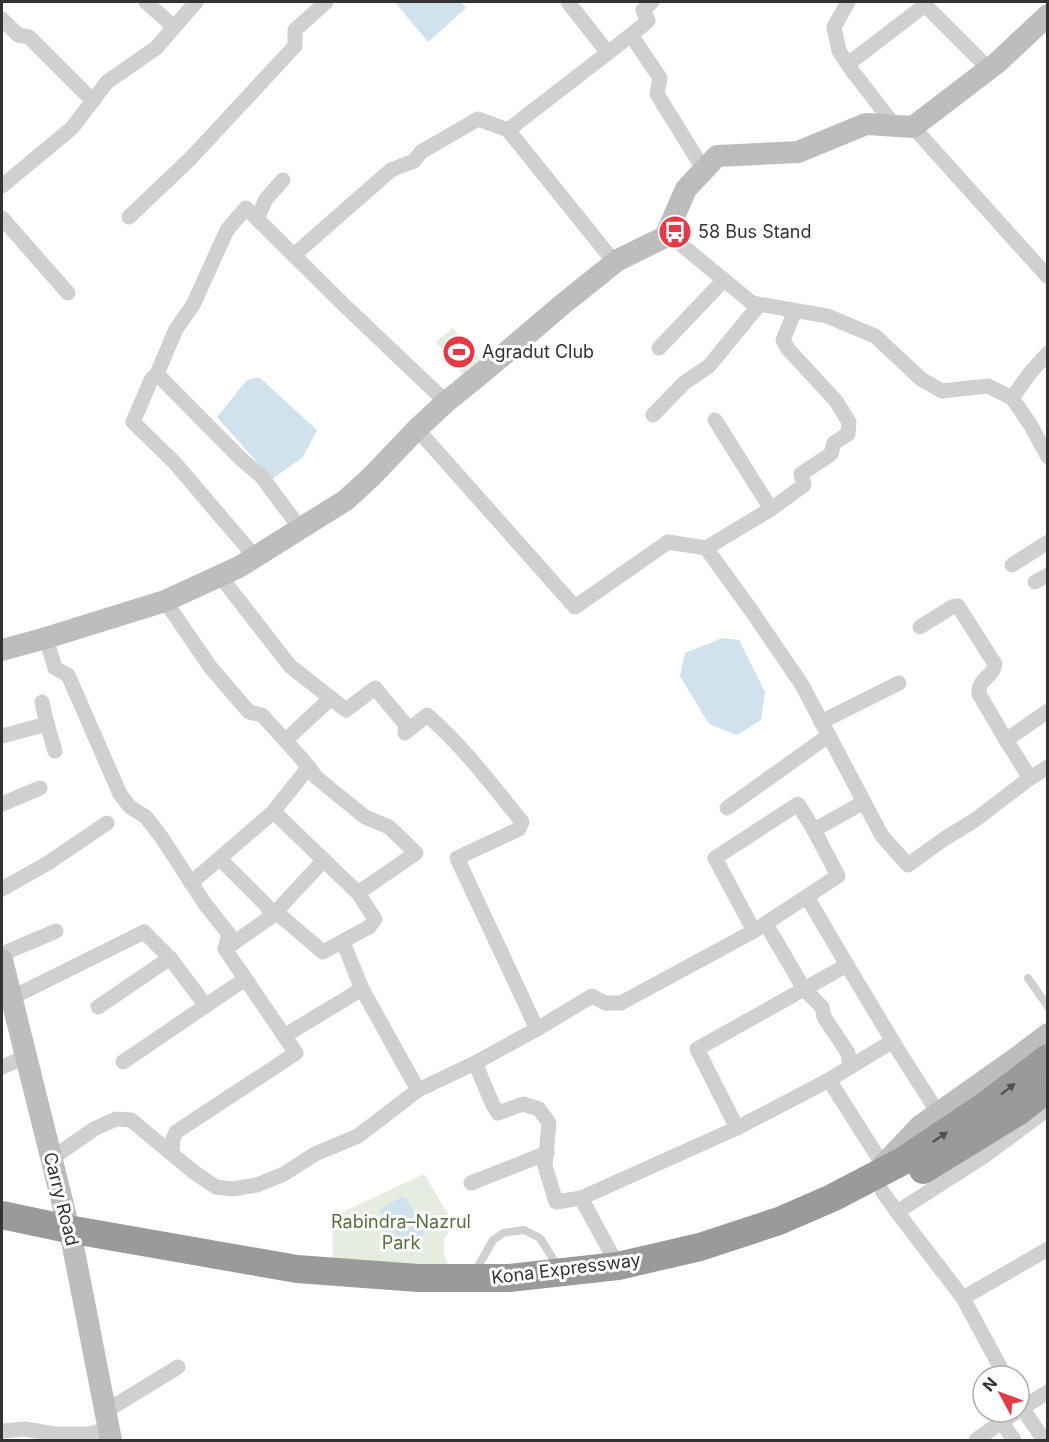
<svg xmlns="http://www.w3.org/2000/svg" width="1049" height="1442" font-family="Inter,sans-serif">
<style>
.green{fill:#e6ecdf}
.water{fill:#cfe2ee}
.lines{fill:none;stroke-linecap:round;stroke-linejoin:round}
.lane{stroke:#d0d0d0;stroke-width:8}
.street{stroke:#d0d0d0;stroke-width:15}
.secondary{stroke:#bdbdbd;stroke-width:22}
.highway{stroke:#9a9a9a;stroke-width:28}
.oneway{fill:#525252}
.labels{text-anchor:middle;stroke-width:6;stroke-linejoin:round;paint-order:stroke}
.poi-label{font-size:18px;fill:#333;stroke:#fff;text-anchor:start}
.street-label{font-size:18px;fill:#333;stroke:#fff}
.park-label{font-size:18px;fill:#56703f;stroke:#fff}
</style>
<rect width="100%" height="100%" fill="#fff"/>
<g class="green">
<path d="M453,328l30,34 -18,15 -29,-35z"/>
<path d="M424,1174l30,50 -10,15v15l8,23 -119,-12 -1,-48z"/>
</g>
<g class="water">
<path d="M395,2h66l5,6 -38,34z"/>
<path d="M259,377l58,53 -14,27 -31,22 -55,-62 30,-37z"/>
<path d="M722,638l17,2 26,52 -4,28 -24,15 -28,-11 -29,-48 5,-23z"/>
<path d="M401,1197l5,1 19,32 -2,6 -18,3h-18l-7,-29z"/>
</g>
<g class="lines">
<g class="lane">
<path d="M1028,978l20,29"/>
<path d="M475,1272l18,-32 10,-7 21,-3 16,8 17,27"/>
</g>
<g class="street">
<path d="M146,2l28,25"/>
<path d="M568,2l40,51"/>
<path d="M652,2l-9,8 5,11 -17,14 29,43 -3,16 47,76"/>
<path d="M848,2l-14,25 5,24 14,21 42,54"/>
<path d="M2,19l16,16 11,2 64,64"/>
<path d="M848,64l77,-59 64,64"/>
<path d="M913,127l135,150"/>
<path d="M2,186l70,-58 35,-46 49,-34 40,-46"/>
<path d="M129,217l61,-58 105,-113v-16l31,-28"/>
<path d="M2,218l66,75"/>
<path d="M257,219l9,-20 17,-19"/>
<path d="M667,233l85,70 75,13 48,20 46,43 21,12 46,-5 24,12 18,26 18,33"/>
<path d="M294,255l97,-85 23,-9 7,-9 57,-33 30,11"/>
<path d="M615,263l-107,-133 123,-95"/>
<path d="M659,348l65,-68"/>
<path d="M157,374l-6,6 -18,42 42,41 80,94"/>
<path d="M1012,398l18,-25 18,-20"/>
<path d="M653,415l31,-32 25,-17 50,-61"/>
<path d="M715,420l56,89 -65,39 47,65 49,72 80,151 26,29 36,-26 31,-19 55,-42 -24,-38 42,-29"/>
<path d="M417,429l158,178 93,-65 38,6"/>
<path d="M771,509l33,-24 -3,-11 30,-20 3,-11 14,-9 1,-12 -13,-21 -48,-52 -5,-9 12,-29"/>
<path d="M300,528l-39,-52 -20,-17 -84,-85 19,-45 17,-24 34,-75 19,-22 96,95 104,99"/>
<path d="M1012,565l36,-23"/>
<path d="M220,576l70,90 56,44 29,-22 31,37 -1,8 22,-18c36,31 65,70 95,107l-3,7 -62,29 80,171"/>
<path d="M1035,582l13,-7"/>
<path d="M165,601l46,67 38,44 13,3 40,44 15,19 48,39 24,10 27,26 -58,40"/>
<path d="M920,627l32,-20 6,-1 37,58c-1,13 -18,15 -16,30l27,46"/>
<path d="M46,638l9,30 13,7 52,119 10,13 16,10 16,21 43,66 24,30 -4,15"/>
<path d="M821,722l78,-39"/>
<path d="M47,724l8,27"/>
<path d="M2,736l45,-12 -5,-22"/>
<path d="M286,740l45,-42"/>
<path d="M1030,778l18,-11"/>
<path d="M2,804l38,-16"/>
<path d="M727,808l101,-72"/>
<path d="M814,830l50,-28"/>
<path d="M191,883l81,-70"/>
<path d="M2,889l46,-26 59,-40"/>
<path d="M276,912l47,40 46,-25 6,-8 -17,-26 -81,-78 -5,-2 37,-46"/>
<path d="M272,916l52,-56"/>
<path d="M343,942l19,47 56,101"/>
<path d="M2,954l54,-23"/>
<path d="M847,965l51,85 40,63"/>
<path d="M11,998l133,-66 26,26"/>
<path d="M98,1007l72,-49 36,48"/>
<path d="M284,1036l78,-47"/>
<path d="M123,1062l122,-83"/>
<path d="M475,1063l18,42 5,8 25,-9 16,5 10,14 -4,43 11,36 25,-4 156,-70 -40,-79 150,-84 -40,-68"/>
<path d="M2,1067l23,-10"/>
<path d="M850,1067l43,-26"/>
<path d="M829,1080l54,85"/>
<path d="M737,1128l92,-48 21,-13 -2,-14 -24,-36 -2,-10 -18,-18 -38,-65"/>
<path d="M172,1153l1,-14 3,-7 120,-79 -71,-104 47,-33 -5,-10 -47,-47"/>
<path d="M51,1159l43,-30 22,-10 15,1 64,53 21,14 17,2 24,-4 27,-11 31,-20 43,-18 60,-46 57,-27 62,-34 55,-33 13,7h16l133,-72 84,-55 -24,-46 -16,-26 -83,54 39,73"/>
<path d="M471,1183l76,-30"/>
<path d="M882,1191l15,21 86,-55 65,-48"/>
<path d="M581,1198l37,68"/>
<path d="M897,1212l66,86 42,78"/>
<path d="M963,1298l85,-49"/>
<path d="M106,1411l72,-44"/>
<path d="M1002,1423l12,17"/>
<path d="M2,1431l23,-2 30,5h35l19,-6"/>
<path d="M976,1440l40,-28"/>
<path d="M1044,1440l-22,-32 26,-16"/>
</g>
<g class="secondary">
<path d="M2,650l44,-12 119,-37 74,-34 107,-67 26,-24 45,-47 29,-27 42,-34 75,-64 55,-44 47,-23 21,-48 31,-33 81,-4 68,-28 47,3 85,-65 50,-47"/>
<path d="M2,960l70,281 39,199"/>
<path d="M883,1165l37,-39 95,-67 33,-25"/>
</g>
<g class="highway">
<path d="M923,1170l96,-59 29,-23"/>
<path d="M2,1215l66,14 229,40 121,9h91l109,-12 82,-19 79,-26 53,-23 71,-37 82,-55 63,-48"/>
</g>
</g>
<defs><path id="oneway-solid" d="M-6-.8H1V-3.2L6.5 0L1 3.2V.8H-6Z" transform="scale(1.5)"/></defs>
<g class="oneway">
<use href="#oneway-solid" transform="translate(1008 1089) rotate(-38)"/>
<use href="#oneway-solid" transform="translate(940 1137) rotate(-34)"/>
</g>
<defs>
<g id="bus-disc" transform="scale(1.725)"><circle r="9.5" fill="#e63946" stroke="#fff"/><path d="M-5-6H5V4H4V6H2V4H-2V6H-4V4H-5ZM-3.5-4V0h7V-4ZM-3.5 1.2v1.5H-2V1.2ZM2 1.2v1.5H3.5V1.2Z" fill="#fff"/></g>
<g id="stadium-disc" transform="scale(1.725)"><circle r="9.5" fill="#e63946" stroke="#fff"/><path d="M0-5a6.5 5 0 1 0 0 10a6.5 5 0 1 0 0-10ZM-3.5-1.8h7v3.6h-7Z" fill="#fff"/></g>
</defs>
<g fill-rule="evenodd">
<use href="#bus-disc" x="675" y="232"/>
<use href="#stadium-disc" x="459" y="352"/>
</g>
<g class="labels">
<g class="poi-label">
<text x="698" y="238">58 Bus Stand</text>
<text x="482" y="358">Agradut Club</text>
</g>
<g class="street-label">
<text transform="translate(61 1199) rotate(76)" y="6">Carry Road</text>
<text transform="translate(566 1269) rotate(-7)" y="6">Kona Expressway</text>
</g>
<g class="park-label">
<text x="401" y="1228">Rabindra–Nazrul<tspan x="401" dy="21">Park</tspan></text>
</g>
</g>
<rect width="1049" height="1442" fill="none" stroke="#333333" stroke-width="6"/>
<g transform="translate(1001 1394) rotate(311)"><circle r="28" fill="#ffffff" stroke="#adadad" stroke-width="1.5"/>
<path d="M0-4.5L10 22L0 15L-10 22Z" fill="#e63946"/>
<text y="-9" font-size="16" font-weight="bold" text-anchor="middle" fill="#333333">N</text>
</g>
</svg>
